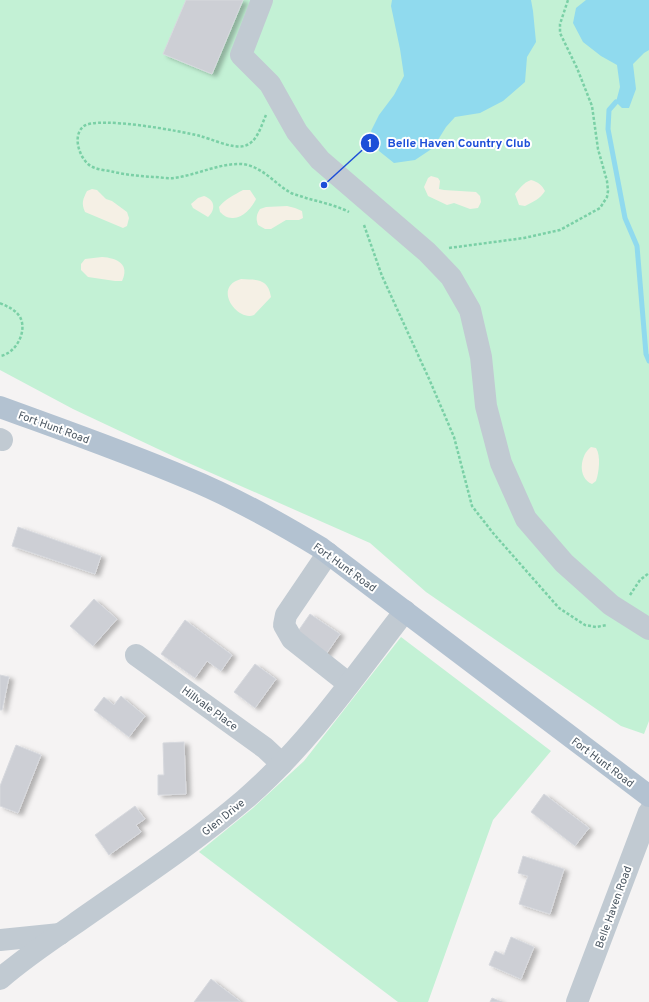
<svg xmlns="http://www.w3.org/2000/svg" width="649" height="1002" font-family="Overpass,sans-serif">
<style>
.green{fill:#c3f1d5}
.sand{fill:#f5f0e5}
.water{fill:#90daee}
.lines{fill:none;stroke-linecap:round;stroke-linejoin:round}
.stream{stroke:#90daee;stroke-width:5}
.building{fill:#cdcfd5;stroke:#d7d9de;filter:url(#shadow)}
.path{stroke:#7ad0a6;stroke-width:2.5;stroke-dasharray:3 2;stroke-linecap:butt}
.minor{stroke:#c1cad2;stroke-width:22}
.major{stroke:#b3c2d1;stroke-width:22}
.labels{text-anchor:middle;stroke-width:4;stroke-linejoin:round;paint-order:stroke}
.street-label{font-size:11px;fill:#4a5661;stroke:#fff}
.leader{fill:none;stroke:#1d4ed8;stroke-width:1.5}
.callout-dot{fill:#1d4ed8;stroke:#fff;stroke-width:1.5}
.mark-label{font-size:12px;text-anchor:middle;font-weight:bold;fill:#fff}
.callout-label{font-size:12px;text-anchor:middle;font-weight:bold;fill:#1d4ed8;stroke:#fff;stroke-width:4;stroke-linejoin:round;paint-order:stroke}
</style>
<defs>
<filter id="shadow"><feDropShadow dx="4.5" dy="2.5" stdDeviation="2" flood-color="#0004"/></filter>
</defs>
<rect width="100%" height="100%" fill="#f5f3f3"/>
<g class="green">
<path d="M0,0h649v721l-5,13 -23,-8 -195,-134 -56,-49 -195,-86 -102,-48 -73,-39z"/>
<path d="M401,637l150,114 -58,69 -65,182h-30l-199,-150 54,-44 51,-47z"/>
</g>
<g class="sand">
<path d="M431,176l7,2 2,3 -1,8 5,1 32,2 4,4 1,6 -3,6 -8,1 -16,-6 -7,2 -19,-9 -4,-9 4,-9z"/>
<path d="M531,180c7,2 11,5 14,11 -5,8 -12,11 -20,15l-6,-1 -4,-11c5,-6 8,-11 16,-14z"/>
<path d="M92,189l5,1 9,9 6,2 15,11 2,6 -2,8 -4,2 -38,-16c-4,-9 -2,-13 2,-21z"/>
<path d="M243,190h7l6,9c-4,9 -14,20 -24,19 -5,0 -9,-3 -12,-6l-1,-5c6,-8 15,-12 24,-17z"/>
<path d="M204,196c11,4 12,13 4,21l-15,-9 -2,-4 7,-6z"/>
<path d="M287,206l8,2 7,3 1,7 -4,2h-13l-15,9h-6l-7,-4c-2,-6 -2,-10 2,-16l6,-2z"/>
<path d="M102,257c15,1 28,7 20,24h-7l-27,-4 -7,-7v-6l4,-5z"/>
<path d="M241,279c16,1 27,-1 30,18l-17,18c-17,7 -42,-28 -13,-36z"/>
<path d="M591,447l5,1c5,8 3,24 0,33l-4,3c-15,-6 -12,-29 -1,-37z"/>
</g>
<g class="water">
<path d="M392,0h139l2,11 3,31 -9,15 -2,25 -22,19 -23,12 -25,4 -9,10 -13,21 -18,12 -21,3 -15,-12 -8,-20 8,-16 15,-20 10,-19 -4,-27 -9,-43z"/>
<path d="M586,0h63v50l-5,3 -11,11 3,25 -7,19h-7l-6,-6 4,-15 -3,-22 -16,-9 -18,-14 -10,-19 3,-15z"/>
</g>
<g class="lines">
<path class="stream" d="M616,102l-7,8 -1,19 17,89 12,28 9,108 3,7"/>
</g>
<g class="building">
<path d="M186,0h57l-31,74 -49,-20z"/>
<path d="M18,527l83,29 -6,18 -83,-28z"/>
<path d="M94,599l23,20 -24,27 -23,-20z"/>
<path d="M310,614l30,20 -16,23 -30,-20z"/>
<path d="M185,620l47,35 -11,16 -14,-10 -12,17 -34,-24z"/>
<path d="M255,664l21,15 -21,29 -21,-16z"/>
<path d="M0,675l9,2 -7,33h-2z"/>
<path d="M121,696l24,20 -16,21 -35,-27 10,-13 10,8z"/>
<path d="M184,742l2,52 -28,1v-20h6l-1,-32z"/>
<path d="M16,745l25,10 -23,58 -18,-7v-20z"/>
<path d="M544,794l45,34 -14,18 -44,-34z"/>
<path d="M135,806l10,13 -9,6 5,7 -32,23 -14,-20z"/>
<path d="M523,856l41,13 -14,45 -31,-10 9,-28 -10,-3z"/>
<path d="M511,937l23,10 -13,32 -32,-14 6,-14 9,4z"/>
<path d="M211,979l30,23h-47z"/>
<path d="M492,998l10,4h-12z"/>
</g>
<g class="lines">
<g class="path">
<path d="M266,115c-5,11 -9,28 -22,31 -12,3 -32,-7 -44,-10 -19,-5 -102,-20 -116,-10 -12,9 -5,30 4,38 7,6 18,6 26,8 13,3 26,4 39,5 7,0 15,2 21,1 23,-3 45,-15 68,-14 20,2 33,20 49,29 5,2 10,3 15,5 14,4 29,7 43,14"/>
<path d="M364,225l18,51 48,105 24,56 18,69 21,27 66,75 26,17 11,2 11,-2"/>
<path d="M449,248l75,-10 36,-8 40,-22 7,-11 1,-6 -1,-10 -9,-32 -6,-43 -15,-38 -17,-35v-9l8,-24"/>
<path d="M0,303c8,4 15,6 20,14 8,15 -5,37 -20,39"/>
<path d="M630,595l10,-15 9,-7"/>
</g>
<g class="minor">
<path d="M262,0l-21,55 29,29 27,48 23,28 107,92 24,25 19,33 11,47 5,49 15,57 25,56 38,44 47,42 38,24"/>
<path d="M0,439l2,1"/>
<path d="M328,553l-42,62 -2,10 8,14 57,45"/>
<path d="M136,655l129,93 17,16"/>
<path d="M0,940l60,-6"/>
<path d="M0,979c23,-20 48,-37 73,-54 58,-41 117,-79 171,-125 63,-54 110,-123 161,-189"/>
<path d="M577,1002l72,-190"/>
</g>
<path class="major" d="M0,407c63,23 126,45 187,71 47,19 91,44 134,70l328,248"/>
</g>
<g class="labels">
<g class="street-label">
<text transform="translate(54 427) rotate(20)" y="4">Fort Hunt Road</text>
<text transform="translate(345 567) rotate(36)" y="4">Fort Hunt Road</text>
<text transform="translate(210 708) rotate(36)" y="4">Hillvale Place</text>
<text transform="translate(603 762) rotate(37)" y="4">Fort Hunt Road</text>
<text transform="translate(223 817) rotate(-39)" y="4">Glen Drive</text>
<text transform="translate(613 907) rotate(-70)" y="4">Belle Haven Road</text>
</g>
</g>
<path class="leader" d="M324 185L370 143"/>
<g class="callout-dot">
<circle cx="324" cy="185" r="4"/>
<circle cx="370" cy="143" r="10"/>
</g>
<g class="mark-label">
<text x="370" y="147">1</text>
</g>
<g class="callout-label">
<text x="459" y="147">Belle Haven Country Club</text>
</g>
</svg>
